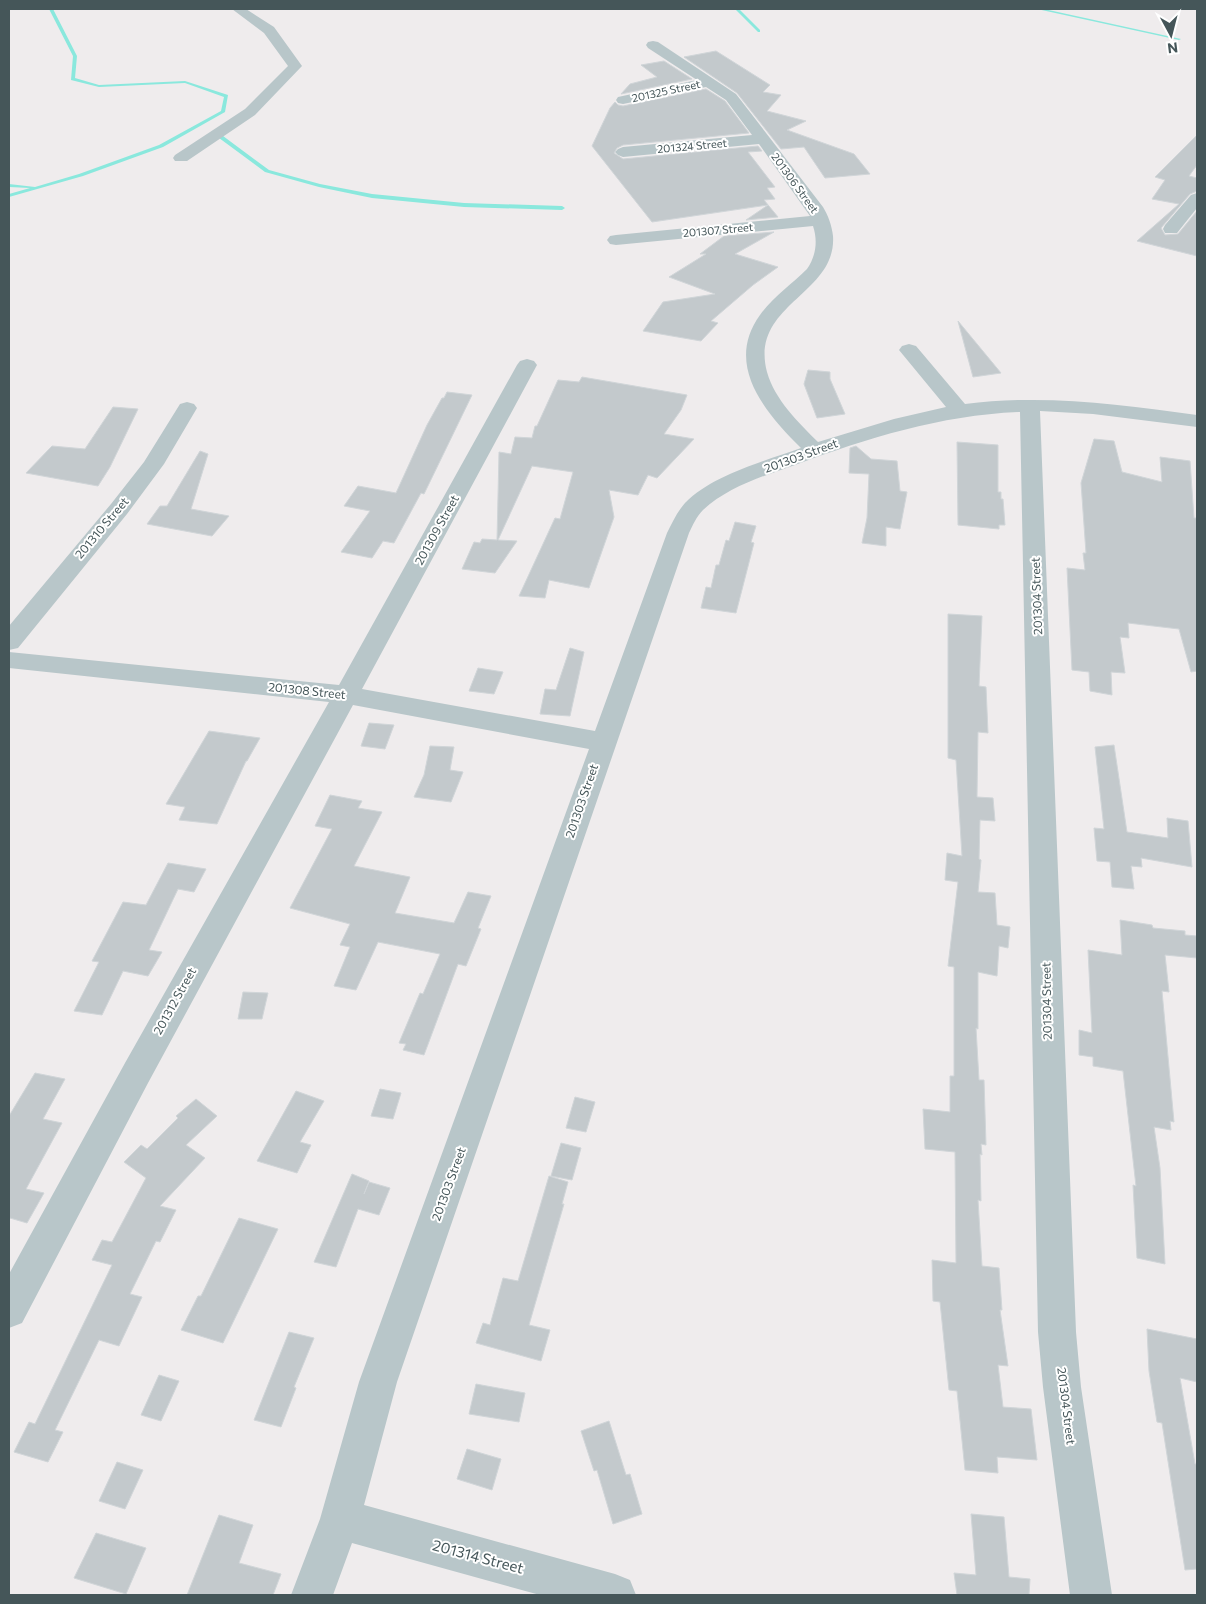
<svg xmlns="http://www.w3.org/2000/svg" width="1206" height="1604" font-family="Commissioner,sans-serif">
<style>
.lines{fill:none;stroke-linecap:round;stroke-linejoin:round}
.stream{fill:#8ae8dd;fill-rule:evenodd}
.building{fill:#c3c9cc;stroke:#d0d5d8}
.street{fill:#b8c6c9;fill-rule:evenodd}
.labels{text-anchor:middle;stroke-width:4;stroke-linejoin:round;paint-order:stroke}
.far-street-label{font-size:11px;fill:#455659;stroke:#fff}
.street-label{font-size:12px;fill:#455659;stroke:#fff}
.near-street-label{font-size:15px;fill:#455659;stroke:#fff}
</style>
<rect width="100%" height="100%" fill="#efeced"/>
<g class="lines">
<g class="stream">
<path d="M49,9h4l24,47 -2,22 24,7 86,-4 43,14 -3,17 -62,35 -80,29 -74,21v-3l21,-6 -21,-1v-3l26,3 44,-13 80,-29 62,-34 3,-14 -39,-14 -86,4 -28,-7 2,-24z"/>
<path d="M735,9h4l21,21v2h-2z"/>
<path d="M1037,9h7l137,30 -2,1z"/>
<path d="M215,133h4l50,37 51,14 52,10 92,9 98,3 3,2 -3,2 -98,-3 -92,-9 -53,-11 -54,-15 -50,-37z"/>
</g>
</g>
<g class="building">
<path d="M716,51l54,34 -7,7 18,3 -14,16 39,10 -19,9 67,24 16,20 -45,4 -21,-31 -23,2 -44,-56 -53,-36z"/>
<path d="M664,61l28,18 -71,15 9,-10 27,-7 -16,-12z"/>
<path d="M706,89l19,12 24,32 -126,12 -6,3 -3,5 9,6 135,-13 4,5 -14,1 27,35 -8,1 8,11 -11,1 14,17 -32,3 22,-15 -116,17 -60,-76 18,-38 5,-6 3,3 5,1z"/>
<path d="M1197,135v30l-8,11 8,2v13l-7,3 -29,34 4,7 13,-1 19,-23v45l-60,-15 42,-37 -27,-5 13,-19 -10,-3z"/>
<path d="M774,232l-39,22 43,13 -25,18 -42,36 7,2 -17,18 -58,-10 20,-29 52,-8 -46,-17 37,-23h-6l24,-18z"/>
<path d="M958,321l43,52 -28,4z"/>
<path d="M808,370l22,2v7l15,35 -28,4 -13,-34z"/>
<path d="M582,377l105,18 -6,15 -17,24 30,5 -37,39 -9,-3 -10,20 -29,-5 5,27 -25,71 -40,-8 -4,18 -26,-2 36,-78 5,1 13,-47 -41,-6 -34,74 19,1 -22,32 -33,-4 12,-27 6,1 2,-4 15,1 2,-88 12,2 4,-17 17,1 3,-12h2l21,-46 21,2z"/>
<path d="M447,392l25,3 -48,99 -3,-1 -27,50 -11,-2 -11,17 -31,-6 29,-41 -26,-5 14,-20 38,7 31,-68 15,-27h2z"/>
<path d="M113,407l25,2 -28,58 -12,19 -72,-13 26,-27 33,3z"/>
<path d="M1094,439l20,2 8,31 40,10 -2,-25 30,4 4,57h3v153l-6,1 -12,-43 -51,-6 1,15 -9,-1 5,36 -14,-1 1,23 -22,-4 -1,-19 -17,-2 -5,-102 18,2 -2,-17h3l-5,-70z"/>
<path d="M957,442l41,3v47h3v7h2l2,26h-6v4l-41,-4z"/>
<path d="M856,446l15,13 26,2 3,30 7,1 -7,37 -14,-2v19l-24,-3 5,-25 2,-44 -20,-1 1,-25z"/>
<path d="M200,451l8,3 -17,55 38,7 -17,20 -65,-12 13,-18h7z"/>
<path d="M735,522l21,4 -5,16 3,1 -18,70 -35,-5 5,-21 5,1 5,-23h3l7,-25 3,1z"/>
<path d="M948,614l34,2 -3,70 7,1 2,46 -10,-1 -1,65 16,1 2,23 -15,-1 -1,39 2,1 -3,32 17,1 2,32 13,2 -2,21 -9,-2 -2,30 -19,-4v57l-2,-1 3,52h5l2,65 -5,-1 1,11 -2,-1 1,47 -3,-1 4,66 17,2 3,42h-2l8,56 -10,-1 5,42 28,2 6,51 -40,-3 1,16 -33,-3 -8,-79 -8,-1 -9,-88 -7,-1 -1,-41 24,3 -1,-111 -30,-3 -2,-40 27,3v-36h4v-109l-6,-1 10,-84 -13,-2 2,-27 15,3 -6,-96 -8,-2z"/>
<path d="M570,648l14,4 -14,64 -30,-2 5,-25 11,1z"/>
<path d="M478,668l25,4 -9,22 -25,-3z"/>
<path d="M369,723l25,2 -9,24 -24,-3z"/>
<path d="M209,731l51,7 -13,23h-1l-29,63 -38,-4 6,-13 -19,-3z"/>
<path d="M1114,745l13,87 41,6 -1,-20 21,3 4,46 -51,-9 1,9 -11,-1 3,23 -22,-2 -2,-25 -13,-1 -3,-33 10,1 -9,-82z"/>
<path d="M430,746l24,1 -4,23 13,2 -12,30 -37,-5 10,-22z"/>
<path d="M330,795l32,6 -4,7 24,4 -28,54 56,11 -15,36 59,10 14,-31 23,4 -13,32 3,1 -15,37 -8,-2 -34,91 -21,-5 3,-6 -7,-1 21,-50 3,1 17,-40 -62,-12 -22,48 -22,-4 16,-39 -10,-2 10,-21 -60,-16 42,-79 -17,-3z"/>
<path d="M168,863l38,6 -12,23 -16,-3 -29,61 13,2 -14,24 -25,-5 -21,44 -28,-4 25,-49 -7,-1 31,-59 23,3z"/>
<path d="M1120,920l32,5 1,3 32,3v4l12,1v22l-32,-3 4,37 -7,-1 12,131 -4,-1 1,9 -17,-3 6,41 5,96 -28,-6 -4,-73 3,1 -13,-115 -30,-5v-9l-14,-2v-25l13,3 -4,-83 34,5z"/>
<path d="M243,992l25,1 -6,26h-24z"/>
<path d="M35,1073l30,6 -22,40 19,4 -36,66 18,4 -17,30 -17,-5 -1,3v-105z"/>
<path d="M380,1089l21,4 -8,26 -22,-3z"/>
<path d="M296,1091l28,10 -24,41 11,3 -14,28 -40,-12z"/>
<path d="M575,1097l20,5 -9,30 -20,-4z"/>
<path d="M196,1099l21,17 -31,29 19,13 -45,48 16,4 -16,32 -4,-1 -26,53 12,3 -23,49 -20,-6 -44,90 8,2 -15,30 -34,-10 15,-30 6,2 77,-159 -20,-5 10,-20 10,2 34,-64 -22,-16 17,-17 6,4 31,-31 -2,-2z"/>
<path d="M561,1143l20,5 -9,32 -21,-4z"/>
<path d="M352,1174l17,7 -5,13 5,-12 21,6 -11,27 -21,-6 -22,58 -22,-5z"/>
<path d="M549,1176l19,6 -6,22h2l-35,121 21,5 -9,31 -65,-18 7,-20 7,2 13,-47 15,3z"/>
<path d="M239,1218l39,11 -55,114 -42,-13 17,-34h3z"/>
<path d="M1147,1329l50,10v43l-17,-4 15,86h2v105l-12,1 -23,-147 -5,-1 -8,-51z"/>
<path d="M289,1332l25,6 -20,49 2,1 -15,39 -27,-7z"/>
<path d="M159,1375l20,6 -18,40 -20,-6z"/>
<path d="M476,1384l49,9 -6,29 -50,-8z"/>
<path d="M609,1421l17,54 4,-1 12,40 -29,10 -16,-54 -3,1 -13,-40z"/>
<path d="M467,1449l34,10 -9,31 -35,-11z"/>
<path d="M117,1462l26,8 -18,39 -26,-8z"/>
<path d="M971,1514l33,3 5,60 21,2 -1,16h-72l-3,-22 22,2z"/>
<path d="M219,1515l34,10 -14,38 42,11 -8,21h-86z"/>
<path d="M96,1533l50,15 -20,46 -52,-16z"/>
</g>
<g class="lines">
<g class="street">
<path d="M232,9h14l28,18 28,39 -47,49 -68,46h-12l-2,-3 2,-3 70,-46 43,-43 -24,-33z"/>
<path d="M653,41l5,1 78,52 87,113c5,8 9,19 10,29 4,59 -84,68 -66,136 8,28 31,50 51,70l76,-23 52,-12 -47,-57 3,-4 7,-2 7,2 49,58c78,-10 155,0 232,11v12l-104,-13 -53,-3 36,921 5,55 31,208h-42l-27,-208 -5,-55 -18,-920c-78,3 -152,26 -225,53 -32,11 -67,22 -92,45 -7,7 -10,15 -14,23l-292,849 -33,123 251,69 15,6 6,15h-96l-188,-52 -19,52h-42l29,-76 39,-137 230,-633 -236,-44 -205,378 -126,240 -13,5v-54l116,-211 204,-361 -320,-34v-16l330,33 178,-320 3,-4 7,-2 7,2 3,4 -175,324 233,42 72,-198c5,-10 10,-21 18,-30 27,-28 80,-42 116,-55 -36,-36 -77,-83 -41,-133 13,-18 32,-31 47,-46 9,-13 11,-28 6,-43l-197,19 -6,-1 -3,-4 3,-4 6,-1 194,-19 -51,-72 -136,13 -5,-2 -3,-3 3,-3 5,-2 129,-12 -26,-35 -20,-13 -83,17 -5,-1 -2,-3 2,-3 79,-17 -49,-32 -2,-3 2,-3z"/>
<path d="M1197,193v15l-20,25h-12l-2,-4 2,-4 26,-30z"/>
<path d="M187,402l7,2 3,4 -33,56 -37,50 -109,134 -9,2v-24l102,-122 33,-42 36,-58z"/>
</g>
</g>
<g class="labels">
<g class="far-street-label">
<text transform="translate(666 91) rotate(-12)" y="4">201325 Street</text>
<text transform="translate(692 146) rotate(-5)" y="4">201324 Street</text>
<text transform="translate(795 183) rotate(54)" y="4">201306 Street</text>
<text transform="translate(718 230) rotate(-5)" y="4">201307 Street</text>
</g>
<g class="street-label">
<text transform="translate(801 456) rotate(-20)" y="4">201303 Street</text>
<text transform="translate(102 528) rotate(-50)" y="4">201310 Street</text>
<text transform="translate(437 530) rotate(-61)" y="4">201309 Street</text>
<text transform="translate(1037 596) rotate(-92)" y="4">201304 Street</text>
<text transform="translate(307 691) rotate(6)" y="4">201308 Street</text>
<text transform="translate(582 801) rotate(-71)" y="4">201303 Street</text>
<text transform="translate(175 1001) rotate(-61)" y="4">201312 Street</text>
<text transform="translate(1047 1001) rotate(-91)" y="4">201304 Street</text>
<text transform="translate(449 1184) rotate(-70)" y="4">201303 Street</text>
<text transform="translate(1066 1406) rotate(83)" y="4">201304 Street</text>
</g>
<g class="near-street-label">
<text transform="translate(478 1557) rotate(15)" y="5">201314 Street</text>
</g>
</g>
<rect width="1206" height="1604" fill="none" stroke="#455659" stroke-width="20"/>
<g transform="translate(1171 35) rotate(173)" stroke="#ffffff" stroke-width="4" paint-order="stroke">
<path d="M0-4L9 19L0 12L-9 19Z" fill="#455659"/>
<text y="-8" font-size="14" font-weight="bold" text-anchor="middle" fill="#455659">N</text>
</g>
</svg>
